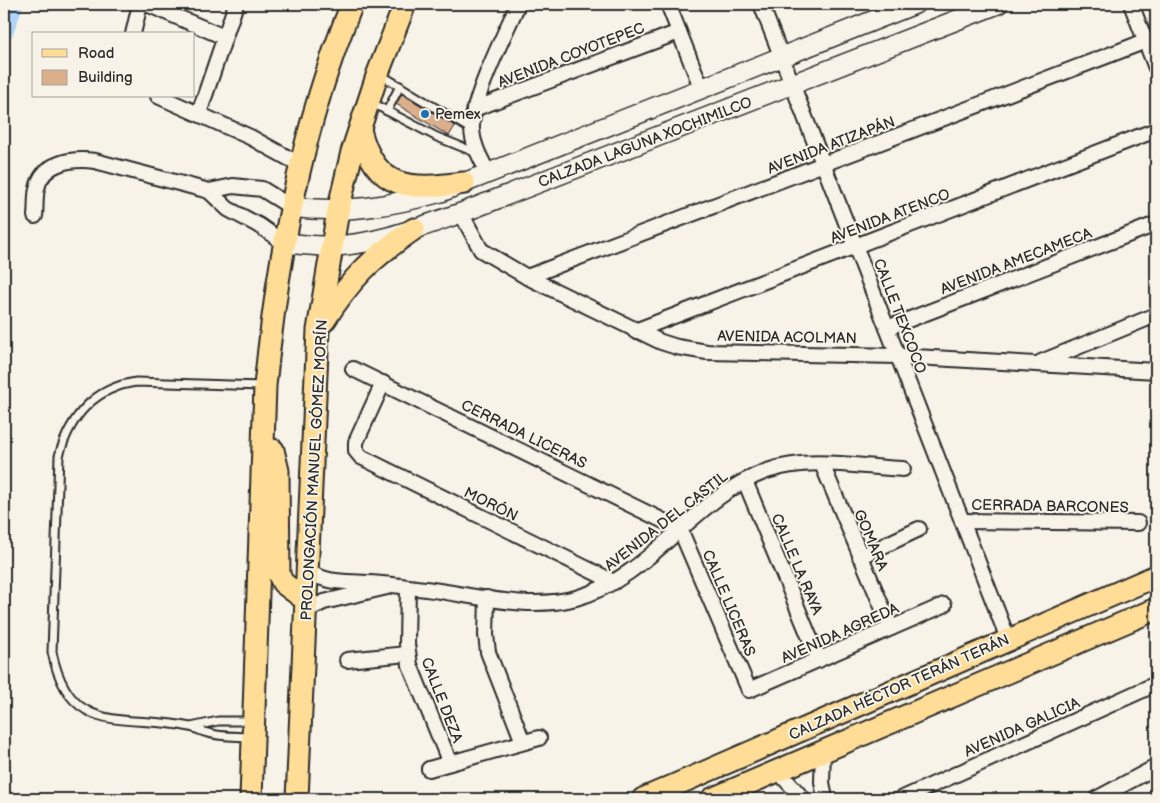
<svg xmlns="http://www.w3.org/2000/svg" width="1160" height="803" font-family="'Balsamiq Sans',sans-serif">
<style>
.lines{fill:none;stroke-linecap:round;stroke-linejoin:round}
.river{stroke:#afd4f8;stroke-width:20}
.building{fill:#dbae8c;stroke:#2b2b2b}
.service-casing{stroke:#2b2b2b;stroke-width:11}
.minor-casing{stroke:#2b2b2b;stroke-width:18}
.secondary-casing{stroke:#2b2b2b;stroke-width:22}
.primary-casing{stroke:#2b2b2b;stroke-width:25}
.service{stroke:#f7f3e8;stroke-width:7}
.minor{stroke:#f7f3e8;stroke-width:14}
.secondary{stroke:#f7f3e8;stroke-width:19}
.primary{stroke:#ffdd96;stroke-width:21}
.poi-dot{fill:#1f6fb2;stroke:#f7f3e8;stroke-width:2}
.labels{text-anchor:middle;stroke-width:4;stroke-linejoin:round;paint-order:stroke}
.street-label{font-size:15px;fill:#2b2b2b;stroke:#f7f3e8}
.poi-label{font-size:15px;fill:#2b2b2b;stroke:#f7f3e8;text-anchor:start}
</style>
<rect width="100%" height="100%" fill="#f7f3e8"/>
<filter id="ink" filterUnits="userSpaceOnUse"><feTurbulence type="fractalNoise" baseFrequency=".02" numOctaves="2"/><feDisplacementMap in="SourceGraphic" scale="10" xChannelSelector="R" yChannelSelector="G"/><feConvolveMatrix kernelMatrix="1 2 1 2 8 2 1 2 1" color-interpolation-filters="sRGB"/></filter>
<g filter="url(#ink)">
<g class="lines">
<path class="river" d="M4,30l9,-26"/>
</g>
<path class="building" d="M402,94l53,32 -6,10 -53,-32z"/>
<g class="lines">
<g class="service-casing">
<g id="service">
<path d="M381,75l91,55"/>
<path d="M370,102l67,35 40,16"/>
<path d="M387,111l13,-25"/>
<path d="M191,727l27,-6h34"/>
<path d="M250,737c-14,-1 -29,0 -42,-4 -6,-1 -12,-5 -18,-6 -65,-14 -120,12 -138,-75l7,-196c11,-39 35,-68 77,-74l126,4"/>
</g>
</g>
<g class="minor-casing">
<g id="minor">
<path d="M147,4l77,33"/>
<path d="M668,4l33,83"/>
<path d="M761,4l247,635"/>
<path d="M1131,4l25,64"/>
<path d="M133,34l7,-30"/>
<path d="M158,96l92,41 51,28"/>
<path d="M474,109l205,-77"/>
<path d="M199,113l37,-109"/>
<path d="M488,173c-7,-14 -15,-27 -16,-43 -2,-28 34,-98 46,-126"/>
<path d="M209,191l19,18 32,17 24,17"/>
<path d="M461,213l20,37 46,27 134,65 16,5 30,5 191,4 258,15"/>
<path d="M35,216c1,-8 0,-19 2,-27 5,-27 35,-31 58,-28l114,30 24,-5 29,3 29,18"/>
<path d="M527,277l619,-236"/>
<path d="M887,328l269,-104"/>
<path d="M635,331l521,-201"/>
<path d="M1041,362l115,-47"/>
<path d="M353,369l327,160 69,161 195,-85"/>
<path d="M383,383l-27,59v9l5,6 253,125"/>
<path d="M822,464l69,164"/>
<path d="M745,481l74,179"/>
<path d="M962,521l176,2"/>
<path d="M860,557l59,-28"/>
<path d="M308,572c23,12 36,9 62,11 18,1 37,4 56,6 48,6 102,22 150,9 76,-21 117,-101 191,-127 42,-15 93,-4 136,-2"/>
<path d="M408,587l-1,57 3,21 40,98"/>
<path d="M487,598l-1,37 2,17 35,90"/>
<path d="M307,610l17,-8 63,-15"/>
<path d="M347,660l60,-6"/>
<path d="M823,751l-1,31 3,17"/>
<path d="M429,769l110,-31"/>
<path d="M778,771l25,28"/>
<path d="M901,799l255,-115"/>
<path d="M1096,799l60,-32"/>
</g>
</g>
<g class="secondary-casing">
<g id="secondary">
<path d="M291,207c52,7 100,-1 150,-15l474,-188"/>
<path d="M284,243c16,1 34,4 50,3 44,-2 86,-19 127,-33l537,-209"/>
</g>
</g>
<g class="primary-casing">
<g id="primary">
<path d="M360,130c16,61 49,60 104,53"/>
<path d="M324,321c27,-43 48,-63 90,-92"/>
<path d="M273,450l5,21 1,104 4,8 24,18"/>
<path d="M251,799l14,-413c13,-131 37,-260 87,-382"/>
<path d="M297,799l21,-469 20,-119 14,-59 26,-79 27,-69"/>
<path d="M643,799l513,-223"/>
<path d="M712,799l444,-190"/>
</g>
</g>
<use href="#service" class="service"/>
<use href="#minor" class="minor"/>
<use href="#secondary" class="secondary"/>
<use href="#primary" class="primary"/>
</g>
</g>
<circle class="poi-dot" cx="425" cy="114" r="5"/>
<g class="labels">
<g class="street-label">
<text transform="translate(571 55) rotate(-21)" y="5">AVENIDA COYOTEPEC</text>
<text transform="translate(645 142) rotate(-21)" y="5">CALZADA LAGUNA XOCHIMILCO</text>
<text transform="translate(831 145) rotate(-21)" y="5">AVENIDA ATIZAPÁN</text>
<text transform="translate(890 216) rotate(-21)" y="5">AVENIDA ATENCO</text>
<text transform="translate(1016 261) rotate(-21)" y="5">AVENIDA AMECAMECA</text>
<text transform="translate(900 316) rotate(69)" y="5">CALLE TEXCOCO</text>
<text transform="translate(787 337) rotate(1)" y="5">AVENIDA ACOLMAN</text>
<text transform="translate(524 434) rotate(26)" y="5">CERRADA LICERAS</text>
<text transform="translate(314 470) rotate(-87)" y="5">PROLONGACIÓN MANUEL GÓMEZ MORÍN</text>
<text transform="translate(491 504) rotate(26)" y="5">MORÓN</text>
<text transform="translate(1050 506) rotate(1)" y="5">CERRADA BARCONES</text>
<text transform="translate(666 521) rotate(-38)" y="5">AVENIDA DEL CASTIL</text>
<text transform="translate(871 540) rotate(67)" y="5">GOMARA</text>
<text transform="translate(797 564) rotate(67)" y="5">CALLE LA RAYA</text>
<text transform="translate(729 603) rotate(67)" y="5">CALLE LICERAS</text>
<text transform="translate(840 633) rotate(-24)" y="5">AVENIDA AGREDA</text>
<text transform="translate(899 687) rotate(-24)" y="5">CALZADA HÉCTOR TERÁN TERÁN</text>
<text transform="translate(442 700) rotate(69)" y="5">CALLE DEZA</text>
<text transform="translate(1022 727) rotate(-24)" y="5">AVENIDA GALICIA</text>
</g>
<g class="poi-label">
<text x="435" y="119">Pemex</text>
</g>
</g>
<rect width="1160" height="803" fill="none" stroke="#f7f3e8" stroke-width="20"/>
<rect x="10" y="10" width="1140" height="783" fill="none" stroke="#2b2b2b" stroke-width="2" filter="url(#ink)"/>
<rect x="32" y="32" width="162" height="65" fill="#f7f3e8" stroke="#a5a39c"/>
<rect x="42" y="49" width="25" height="8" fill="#ffdd96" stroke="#a5a39c"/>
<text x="78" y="58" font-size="15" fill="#2b2b2b">Road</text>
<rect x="42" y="70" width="25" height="15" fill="#dbae8c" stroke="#a5a39c"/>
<text x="78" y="82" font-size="15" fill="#2b2b2b">Building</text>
</svg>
